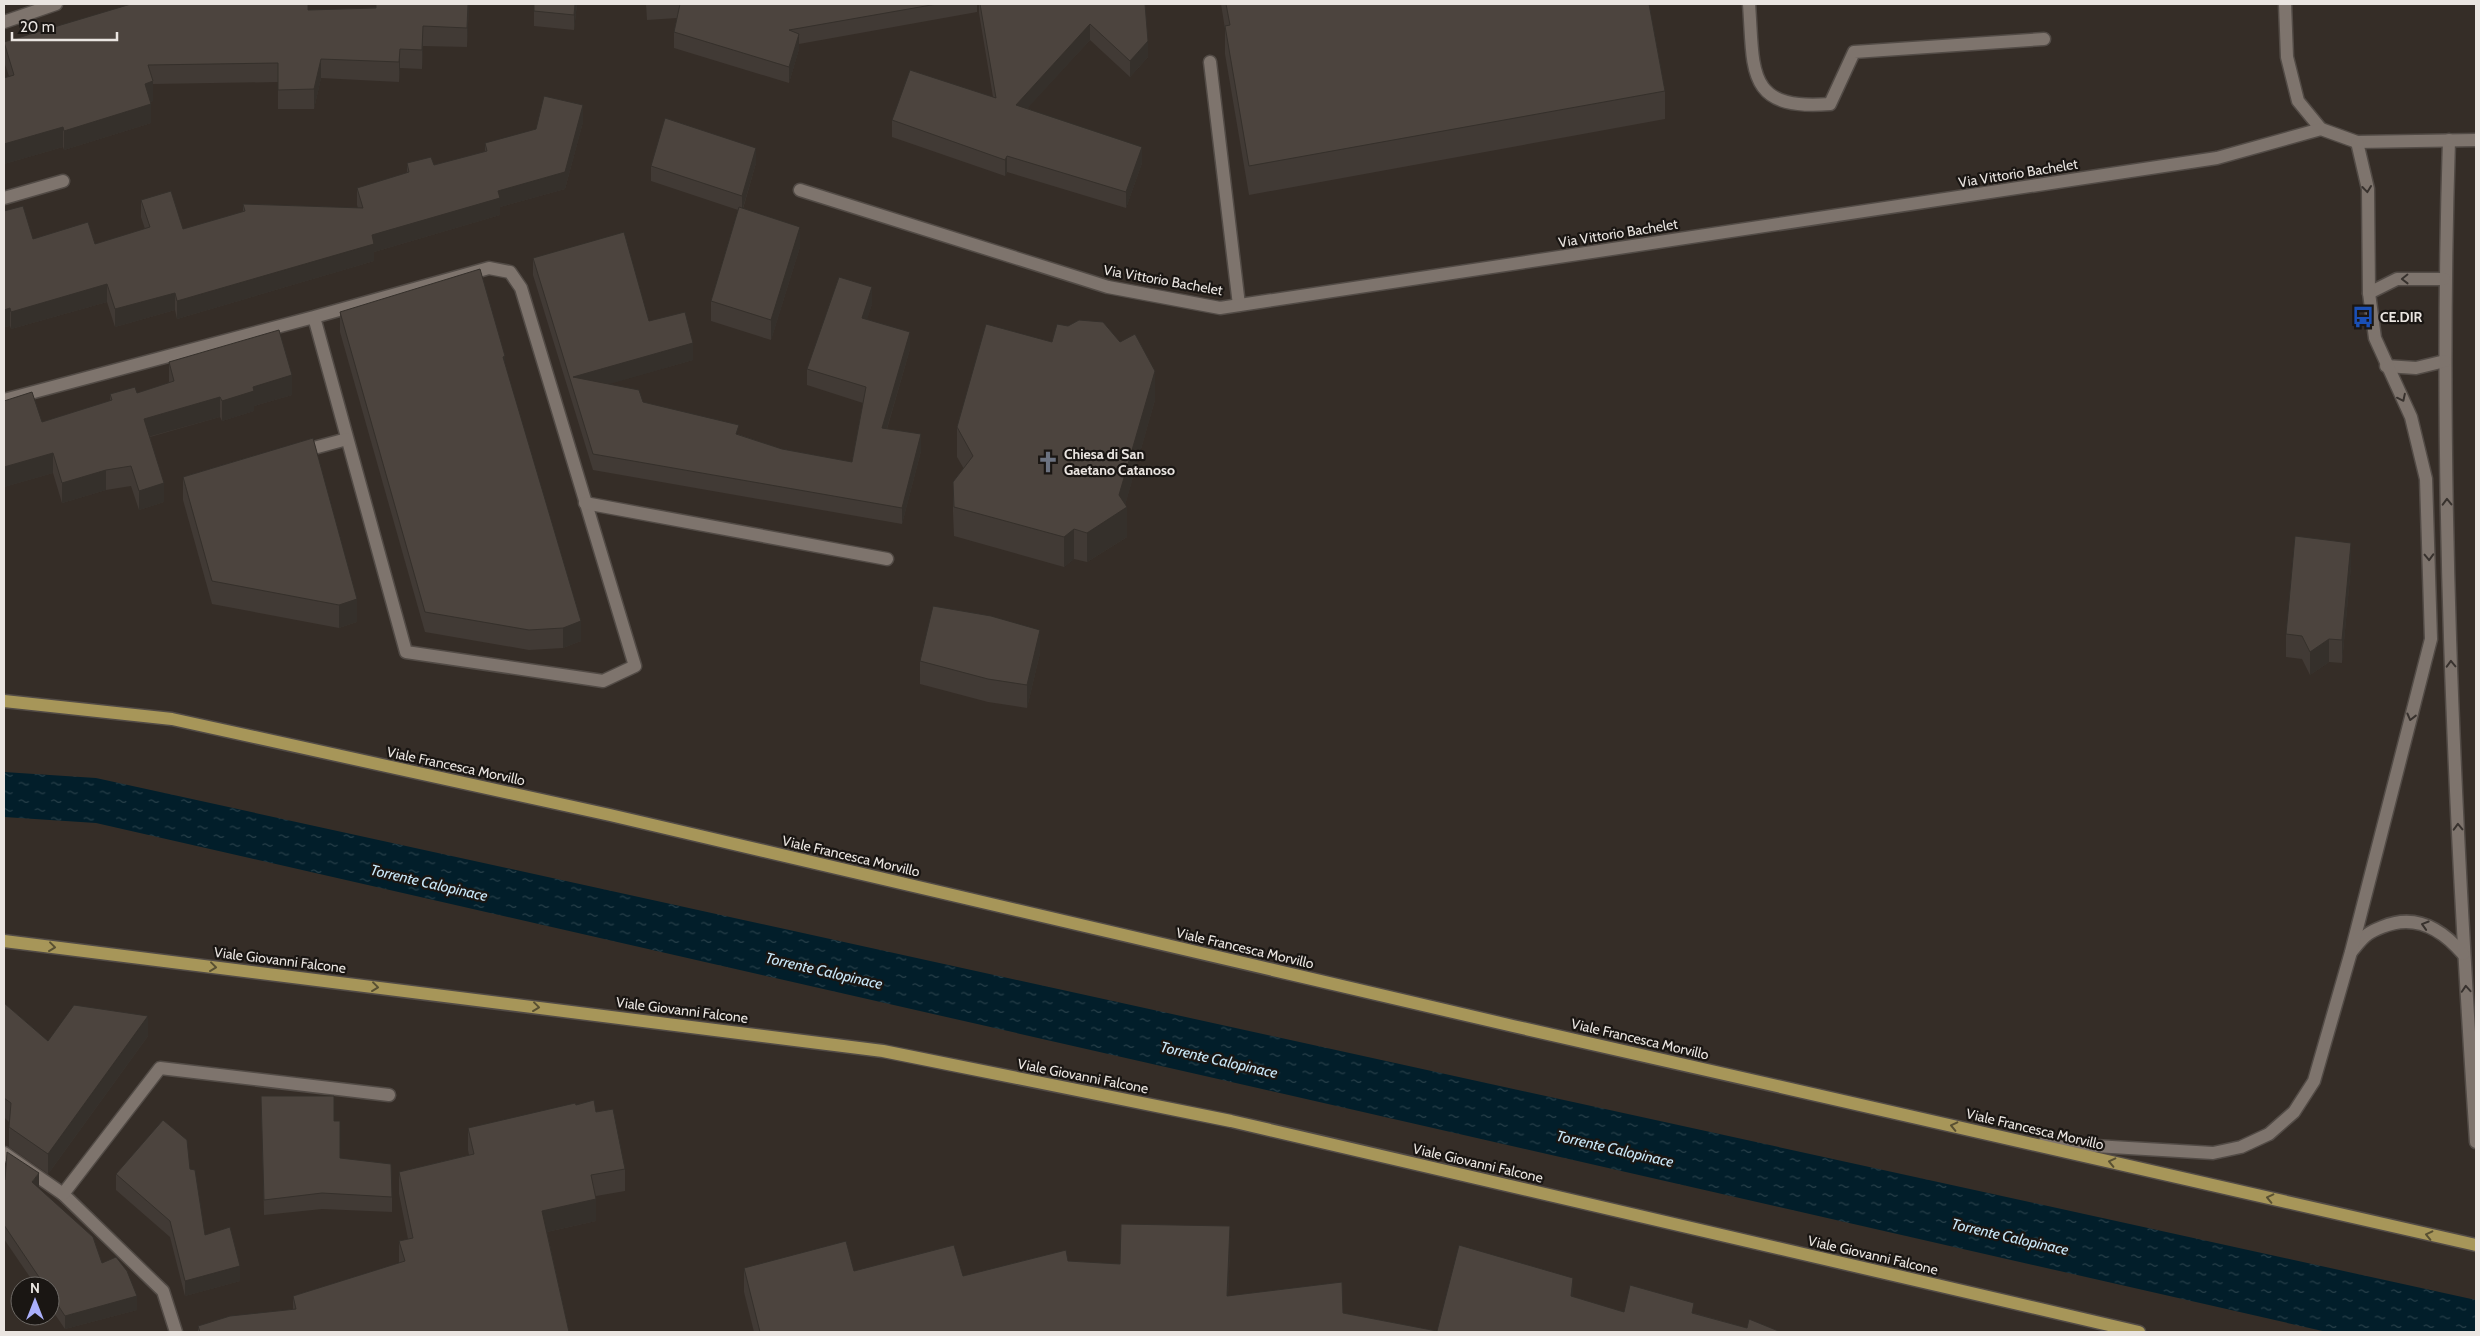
<svg xmlns="http://www.w3.org/2000/svg" width="2480" height="1336" font-family="Cabin,sans-serif">
<style>
.water{fill:url(#water-ripples)}
.lines{fill:none;stroke-linecap:round;stroke-linejoin:round}
.minor-casing{stroke:#524b46;stroke-width:15}
.major-casing{stroke:#524b46;stroke-width:15}
.minor{stroke:#7e746d;stroke-width:12}
.major{stroke:#a79659;stroke-width:12}
.wall{fill:#413a35}
.shaded-wall{fill:#35302b}
.building{fill:#4c443e;stroke:#35302b}
.oneway{stroke:#38322e}
.oneway2{stroke:#595032}
.labels{text-anchor:middle;stroke-width:4.5;stroke-linejoin:round;paint-order:stroke}
.street-label{font-size:14px;fill:#eae5e1;stroke:#1a1613}
.poi-label{font-size:14px;font-weight:bold;fill:#eae5e1;stroke:#1a1613;text-anchor:start}
.water-label{font-size:15px;font-style:italic;fill:#c9e7f8;stroke:#1a1613}
</style>
<defs>
<pattern id="water-ripples" width="26" height="14" patternUnits="userSpaceOnUse" patternTransform="scale(1.25)"><rect width="26" height="14" fill="#021e2a"/><path d="M2 4q2-2 4 0t4 0M15 11q2-2 4 0t4 0" fill="none" stroke="#273f49"/></pattern>
</defs>
<rect width="100%" height="100%" fill="#352d27"/>
<path class="water" d="M4,772l92,6 2380,522v32h-149l-2231,-509 -92,-6z"/>
<g class="lines">
<g class="minor-casing">
<g id="minor">
<path d="M1749,4c5,66 -4,107 81,100l24,-52 190,-13"/>
<path d="M2285,4l2,53 11,44 23,28"/>
<path d="M4,22l52,-18"/>
<path d="M1210,62l29,243"/>
<path d="M2449,140c-11,334 5,669 27,1002"/>
<path d="M800,190l308,97 112,21 997,-150 104,-29 36,13 119,-2"/>
<path d="M4,198l59,-17"/>
<path d="M2369,293l28,-14h47"/>
<path d="M2386,366l30,2 29,-7"/>
<path d="M4,400l310,-83 175,-49 21,4 11,16 114,378 -32,15 -197,-29 -92,-335"/>
<path d="M299,452l48,-13"/>
<path d="M585,503l302,56"/>
<path d="M2352,951c5,-6 10,-13 16,-17 4,-3 9,-5 14,-7 33,-14 60,2 81,27"/>
<path d="M2044,1143l169,10 28,-6 28,-13 25,-22 20,-31 37,-129 80,-313 -5,-160 -15,-62 -36,-79 -6,-45 -1,-104 -11,-47"/>
<path d="M4,1153l59,41 100,97 13,41"/>
<path d="M63,1194l97,-126 229,27"/>
</g>
</g>
<g class="major-casing">
<g id="major">
<path d="M4,701l168,18 438,96 903,211 963,219"/>
<path d="M4,941l879,110 348,70 908,211"/>
</g>
</g>
<use href="#minor" class="minor"/>
<use href="#major" class="major"/>
</g>
<g class="wall">
<path d="M469,4l-2,43 -44,-1 -1,23 -22,-1 -1,14 -78,-4 -7,31h-36v-27l-125,2v17l-3,1 1,21 -87,27 -1,-3 -59,17v-86l5,-2 -5,-14v-20l304,-32z"/>
<path d="M534,4h51h-8l-3,26 -40,-4z"/>
<path d="M646,4h331v8l-178,32v5l-10,34 -115,-35v-16l3,-14 -30,2z"/>
<path d="M979,4h166l3,53 -18,20 -40,-37 -63,68 115,55 -16,45 -119,-36 -2,4 -113,-39v-17l101,-23 -14,-84z"/>
<path d="M1221,4h428l16,87v28l-416,76 -24,-141v-25z"/>
<path d="M583,122l-18,67 -65,18v8l-126,37v9l-197,58 -2,-9 -60,17 -8,-25 -96,27 -1,-3 -6,1v-116l29,28 62,5 50,-15 -4,-12v-17l42,29 60,-17v-8l115,4 -1,-3v-17l50,-15v-10l27,2 51,-13v-9z"/>
<path d="M756,163l-13,46 57,38 -29,93 -60,-19v-20l27,-91 -87,-29v-15z"/>
<path d="M533,258l116,63 44,39 -85,24 35,18 139,47 70,13 11,-59 -56,-18v-16l65,-65 -5,15 43,30 -23,80 34,22 -19,73 -309,-54 -60,-195z"/>
<path d="M340,312l165,54 76,275 -18,7 -34,2 -104,-18 -85,-300z"/>
<path d="M169,362l123,33 -38,11v5l-32,10 -2,-4 -70,20 14,65 -25,8 -8,-24 -25,4 -44,13 -9,-30 -49,14v-86l38,21 68,-21v-7l27,-1 32,-10z"/>
<path d="M1155,400l-30,105 2,32 -40,25 -13,-3 -10,8 -110,-31 -1,-24v-30l11,-13 -7,-12v-30z"/>
<path d="M313,438l44,184 -18,6 -127,-24 -29,-104v-23z"/>
<path d="M2351,566l-9,97 -13,-1 -19,13 -8,-16 -16,-2v-23z"/>
<path d="M1040,653l-13,55 -39,-6 -68,-18v-23z"/>
<path d="M4,1003l44,38 100,-5 -100,138 -39,-27v-25l-5,-5z"/>
<path d="M261,1096l73,25 6,37 52,39v15l-70,-3 -58,6z"/>
<path d="M576,1105l20,7 29,57v22l-29,5v25l-49,11 22,100h-371v-6l95,-17v-13l106,-33v-22l9,-2 -9,-45v-22l70,-17 -1,-5v-22z"/>
<path d="M190,1169l15,66 35,46 -55,15 -15,-59 -54,-47v-16z"/>
<path d="M4,1180l34,7 64,76 35,47 -72,19 -15,-22v-21h-14l-32,-47z"/>
<path d="M1230,1249l-2,47 115,17 94,18 136,-34 51,15 70,1 53,15 34,4h-1027l-10,-40v-24l110,3 109,5 105,-15 52,3z"/>
</g>
<g class="shaded-wall">
<path d="M468,4h1l-2,43v-19z"/>
<path d="M575,4h2l-3,26v-15z"/>
<path d="M1090,24v16l-74,81v-16z"/>
<path d="M423,26v20l-1,23v-19z"/>
<path d="M799,34v15l-10,34v-16z"/>
<path d="M1148,41v16l-18,20v-16z"/>
<path d="M400,49v19l-1,14v-20z"/>
<path d="M321,59v19l-7,31v-20z"/>
<path d="M153,81v20l-8,3v-20z"/>
<path d="M151,104v19l-87,27v-19z"/>
<path d="M583,105v17l-18,67 -65,18v8l-126,37v9l-197,58v-18l195,-66 126,-44z"/>
<path d="M63,127v20l-59,17v-20z"/>
<path d="M1142,147v16l-16,45v-16z"/>
<path d="M756,148v15l-14,48v-15z"/>
<path d="M1007,156v16l-2,4v-16z"/>
<path d="M800,227v20l-29,93v-20z"/>
<path d="M107,284v18l-96,27v-17z"/>
<path d="M872,287v17l-10,31v-17z"/>
<path d="M175,293v17l-60,17v-18z"/>
<path d="M10,308v18l-6,1v-17z"/>
<path d="M910,332v17l-28,96v-17z"/>
<path d="M693,343v17l-118,34 -2,-17z"/>
<path d="M505,356v21l-2,-20z"/>
<path d="M1155,371v29l-31,109 3,-2v30l-40,25v-29l32,-38z"/>
<path d="M292,375v20l-38,11v5l-32,10v-20l31,-14z"/>
<path d="M220,397v20l-76,21v-19z"/>
<path d="M921,434v17l-19,73v-16z"/>
<path d="M53,453v20l-49,14v-20z"/>
<path d="M106,470v20l-44,13v-20z"/>
<path d="M164,483v19l-25,8v-19z"/>
<path d="M1074,529v30l-10,8v-30z"/>
<path d="M2351,543v23l-9,97v-23z"/>
<path d="M357,599v23l-18,6v-23z"/>
<path d="M581,621v20l-18,7v-20z"/>
<path d="M1040,630v23l-13,55v-23z"/>
<path d="M2329,639v23l-19,13v-23z"/>
<path d="M148,1016v20l-100,138v-20z"/>
<path d="M39,1173v14l-7,-5z"/>
<path d="M596,1199v22l-54,12v-22z"/>
<path d="M1230,1226v23l-3,71v-24z"/>
<path d="M240,1266v15l-55,15v-15z"/>
<path d="M1573,1278v24l-2,-6z"/>
<path d="M137,1296v14l-72,19v-13z"/>
</g>
<g class="building">
<path d="M131,4h177v6l68,-2v-4h92l-1,24 -44,-2 -1,24 -22,-1 -1,13 -78,-3 -7,30 -36,1v-27l-130,2 5,16 -8,3 6,20 -87,27 -1,-4 -59,17v-66l10,-3 -10,-33z"/>
<path d="M534,4h41l-1,11 -40,-4z"/>
<path d="M680,4h257l-148,26 10,4 -10,33 -115,-35z"/>
<path d="M980,4h165l3,37 -18,20 -40,-37 -74,81 126,42 -16,45 -119,-36 -2,4 -113,-40 18,-50 86,28z"/>
<path d="M1226,4h423l16,87 -416,75 -24,-140 5,-1z"/>
<path d="M544,96l39,9 -18,67 -67,19 2,7 -128,37 2,9 -197,57 -2,-8 -60,16 -8,-25 -96,28 -1,-4 -6,2v-99l19,-5 10,33 55,-17 7,22 55,-17 -9,-27 30,-9 12,38 62,-18 -2,-7 120,4 -6,-20 52,-16 -2,-9 24,-6 3,8 53,-14 -2,-8 51,-14z"/>
<path d="M665,118l91,30 -14,48 -91,-30z"/>
<path d="M739,207l61,20 -29,93 -60,-19z"/>
<path d="M624,232l25,89 36,-9 8,31 -120,34 66,13 4,12 96,23 -3,9 46,15 70,13 14,-75 -59,-18 32,-92 33,10 -10,31 48,14 -28,96 39,6 -19,74 -309,-54 -60,-196z"/>
<path d="M480,269l25,87 -2,1 78,264 -18,7 -34,2 -104,-18 -85,-300z"/>
<path d="M1079,320l24,2 17,20 15,-8 20,37 -36,124 8,12 -40,26 -13,-4 -10,8 -110,-30 -1,-25 20,-26 -16,-29 29,-103 66,18 5,-18 11,2z"/>
<path d="M279,330l13,45 -39,12 1,4 -32,10 -2,-4 -76,22 20,64 -25,8 -8,-25 -25,4 -44,13 -9,-30 -49,14v-66l28,-9 10,30 70,-22 -2,-6 25,-7 2,6 37,-12 -5,-19z"/>
<path d="M313,438l44,161 -18,6 -127,-24 -29,-104z"/>
<path d="M2295,536l56,7 -9,97 -13,-1 -19,13 -8,-16 -16,-2z"/>
<path d="M933,606l58,10 49,14 -13,55 -39,-6 -68,-18z"/>
<path d="M4,1003l44,38 26,-36 74,11 -100,138 -39,-27 2,-24 -7,-5z"/>
<path d="M261,1096h73v25h6v37l51,6 1,33 -70,-4 -58,7z"/>
<path d="M594,1100l2,12 17,-3 12,60 -34,6 5,24 -54,12 27,121h-369l-2,-6 32,-10 66,-7 -3,-13 112,-35 -6,-20 14,-3 -14,-66 75,-18 -6,-26 107,-25 1,2z"/>
<path d="M163,1120l24,20 3,29 5,1 10,65 25,-8 10,39 -55,15 -15,-60 -54,-47z"/>
<path d="M7,1152l32,21 -7,9 61,55 9,26 14,-6 11,14 10,25 -72,20 -15,-23v-7h-5l-41,-61v-45h1z"/>
<path d="M1121,1224l109,2 -3,70 115,-14 1,31 94,18 22,-86 114,33 -2,18 53,16 6,-27 64,18 -2,10 55,15 2,-9 32,13h-1021l-16,-64 102,-27 8,30 100,-26 9,31 103,-26 2,11 52,3z"/>
</g>
<defs><path id="oneway-chevron" d="M-2-3.5L2.5 0L-2 3.5" fill="none" stroke-width="1.6" stroke-linecap="round" stroke-linejoin="round" transform="scale(1.25)"/></defs>
<g class="oneway">
<use href="#oneway-chevron" transform="translate(2367 189) rotate(83)"/>
<use href="#oneway-chevron" transform="translate(2405 279) rotate(179)"/>
<use href="#oneway-chevron" transform="translate(2402 398) rotate(64)"/>
<use href="#oneway-chevron" transform="translate(2447 502) rotate(-91)"/>
<use href="#oneway-chevron" transform="translate(2429 557) rotate(88)"/>
<use href="#oneway-chevron" transform="translate(2451 664) rotate(-92)"/>
<use href="#oneway-chevron" transform="translate(2411 717) rotate(104)"/>
<use href="#oneway-chevron" transform="translate(2458 827) rotate(-92)"/>
<use href="#oneway-chevron" transform="translate(2425 925) rotate(-163)"/>
<use href="#oneway-chevron" transform="translate(2466 989) rotate(-94)"/>
</g>
<g class="oneway2">
<use href="#oneway-chevron" transform="translate(52 947) rotate(7)"/>
<use href="#oneway-chevron" transform="translate(213 967) rotate(7)"/>
<use href="#oneway-chevron" transform="translate(375 987) rotate(7)"/>
<use href="#oneway-chevron" transform="translate(536 1007) rotate(7)"/>
<use href="#oneway-chevron" transform="translate(1954 1126) rotate(-167)"/>
<use href="#oneway-chevron" transform="translate(2112 1162) rotate(-167)"/>
<use href="#oneway-chevron" transform="translate(2270 1198) rotate(-167)"/>
<use href="#oneway-chevron" transform="translate(2429 1235) rotate(-167)"/>
</g>
<defs>
<g id="bus-bare" transform="scale(1.725)"><path d="M-5-6H5V4H4V6H2V4H-2V6H-4V4H-5ZM-3.5-4V0h7V-4ZM-3.5 1.2v1.5H-2V1.2ZM2 1.2v1.5H3.5V1.2Z" fill="#1a4fb4" stroke="#1a1613" stroke-width="2.5" paint-order="stroke"/></g>
<g id="church-bare" transform="scale(1.725)"><path d="M-1.2-6h2.4v3.5h3.3v2.4h-3.3V6h-2.4V-.1h-3.3v-2.4h3.3Z" fill="#6b7280" stroke="#1a1613" stroke-width="2.5" paint-order="stroke"/></g>
</defs>
<g fill-rule="evenodd">
<use href="#bus-bare" x="2363" y="317"/>
<use href="#church-bare" x="1048" y="462"/>
</g>
<g class="labels">
<g class="street-label">
<text transform="translate(2018 173) rotate(-9)" y="5">Via Vittorio Bachelet</text>
<text transform="translate(1618 233) rotate(-9)" y="5">Via Vittorio Bachelet</text>
<text transform="translate(1163 280) rotate(10)" y="5">Via Vittorio Bachelet</text>
<text transform="translate(456 766) rotate(12)" y="5">Viale Francesca Morvillo</text>
<text transform="translate(851 856) rotate(13)" y="5">Viale Francesca Morvillo</text>
<text transform="translate(1245 948) rotate(13)" y="5">Viale Francesca Morvillo</text>
<text transform="translate(280 960) rotate(7)" y="5">Viale Giovanni Falcone</text>
<text transform="translate(682 1010) rotate(7)" y="5">Viale Giovanni Falcone</text>
<text transform="translate(1640 1039) rotate(13)" y="5">Viale Francesca Morvillo</text>
<text transform="translate(1083 1076) rotate(11)" y="5">Viale Giovanni Falcone</text>
<text transform="translate(2035 1129) rotate(13)" y="5">Viale Francesca Morvillo</text>
<text transform="translate(1478 1163) rotate(13)" y="5">Viale Giovanni Falcone</text>
<text transform="translate(1873 1255) rotate(13)" y="5">Viale Giovanni Falcone</text>
</g>
<g class="poi-label">
<text x="2380" y="322">CE.DIR</text>
<text x="1064" y="459">Chiesa di San<tspan x="1064" dy="16">Gaetano Catanoso</tspan></text>
</g>
<g class="water-label">
<text transform="translate(429 883) rotate(13)" y="5">Torrente Calopinace</text>
<text transform="translate(824 971) rotate(13)" y="5">Torrente Calopinace</text>
<text transform="translate(1219 1060) rotate(13)" y="5">Torrente Calopinace</text>
<text transform="translate(1615 1149) rotate(13)" y="5">Torrente Calopinace</text>
<text transform="translate(2010 1237) rotate(13)" y="5">Torrente Calopinace</text>
</g>
</g>
<rect width="2480" height="1336" fill="none" stroke="#eae5e1" stroke-width="10"/>
<g transform="translate(35 1301)"><circle r="24" fill="#1a1613" stroke="#6d6965"/>
<path d="M0-4L9 19L0 12L-9 19Z" fill="#aaaffb"/>
<text y="-8" font-size="14" font-weight="bold" text-anchor="middle" fill="#eae5e1">N</text>
</g>
<path d="M12 32v8h105v-8" fill="none" stroke="#eae5e1" stroke-width="2.5"/>
<text x="20" y="32" font-size="15" fill="#eae5e1" stroke="#1a1613" stroke-width="4" paint-order="stroke">20 m</text>
</svg>
